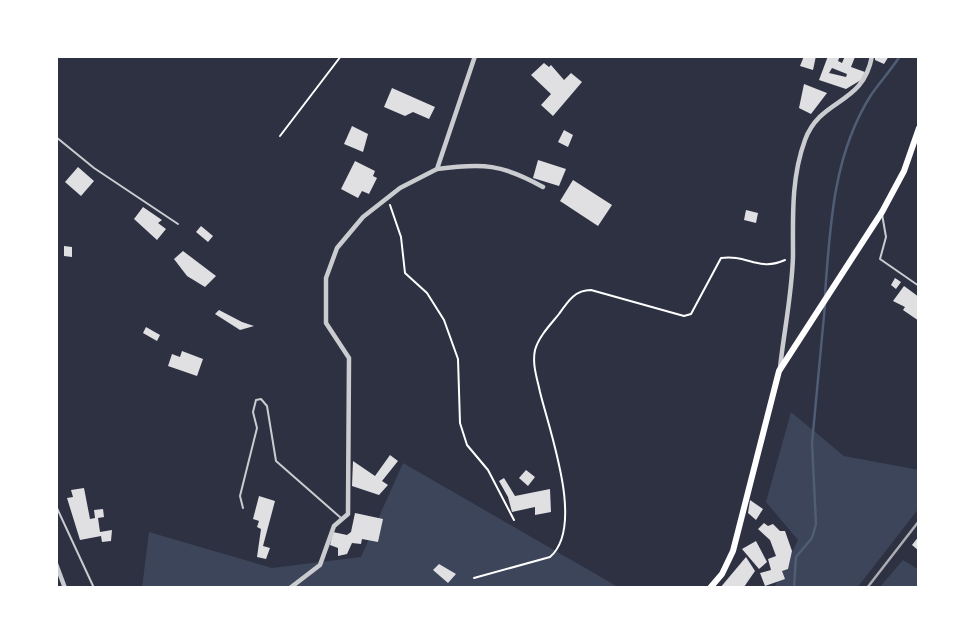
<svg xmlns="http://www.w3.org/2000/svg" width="975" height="644" font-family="'Asap Condensed',sans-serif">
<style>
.green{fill:#3c4559}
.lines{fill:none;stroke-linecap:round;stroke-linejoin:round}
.stream{stroke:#4f5d75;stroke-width:2.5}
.building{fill:#e0e0e3;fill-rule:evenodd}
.path{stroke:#fff;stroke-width:2}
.service{stroke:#caccd0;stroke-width:2}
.minor{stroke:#caccd0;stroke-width:4.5}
.primary{stroke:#fff;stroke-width:6}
.rail{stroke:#abadb3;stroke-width:2.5}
</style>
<rect width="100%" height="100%" fill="#2d3142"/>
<g class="green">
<path d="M791,412l53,44 75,14v38l-62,80h-83l24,-48 -32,-38z"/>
<path d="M403,463l217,125h-478l7,-56 123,36 89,-11z"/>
<path d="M903,560l16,10v18h-40z"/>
</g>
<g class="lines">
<g class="stream">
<path d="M825,295c5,-69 8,-140 46,-200 9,-13 20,-25 29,-39"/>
<path d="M794,588l2,-31 16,-19 4,-14 -4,-81 13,-138"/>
</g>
</g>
<g class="building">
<path d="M804,56h12l-3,14 -13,-4z"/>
<path d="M828,56h12l-2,5 4,2 3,-7 10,1 -4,10 14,5 -4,8 -15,9 -27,-9zM832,68l15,6 -1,3 -17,-4z"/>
<path d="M875,56h14l-5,8 -9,-4z"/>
<path d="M544,63l5,4 2,-2 13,15 7,-7 11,9 -29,34 -12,-11 10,-11 -20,-19z"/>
<path d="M804,84l23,9 -16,21 -12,-6z"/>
<path d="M392,88l43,19 -6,12 -16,-7 -8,4 -21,-9z"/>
<path d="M352,126l16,8 -5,18 -19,-8z"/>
<path d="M564,130l9,5 -5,12 -10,-5z"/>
<path d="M538,160l28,9 -7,17 -26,-8z"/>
<path d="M355,161l20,10 -2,5 4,2 -8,16 -7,-3 -4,7 -17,-9z"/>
<path d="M78,167l16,14 -13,15 -16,-14z"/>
<path d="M573,180l39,25 -14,21 -38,-25z"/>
<path d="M143,207l19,13 -4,3 8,6 -9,11 -23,-21z"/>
<path d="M746,210l12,3 -2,10 -12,-3z"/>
<path d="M201,226l12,10 -5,6 -12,-10z"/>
<path d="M64,246l8,1v10l-8,-1z"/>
<path d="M183,251l33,25 -11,11 -18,-11 -13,-17z"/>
<path d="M895,278l6,4 -5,7 -5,-4z"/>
<path d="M904,286l15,11v24l-16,-11 2,-3 -12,-6z"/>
<path d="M219,310l23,12 12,4 -14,4 -25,-16z"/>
<path d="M146,327l14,8 -3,6 -14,-8z"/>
<path d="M182,351l21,8 -6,17 -29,-10 4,-12 8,3z"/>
<path d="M390,455l8,6 -16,20 6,4 -9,10 -27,-9 1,-25 22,15z"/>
<path d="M526,470l9,7 -7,9 -9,-8z"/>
<path d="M504,478l11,18 35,-7 1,23 -16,3v-8l-23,5 -4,-15 -9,-16z"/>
<path d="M84,488l6,31 5,-1 -1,-8 9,-1 1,8 -6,1 2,14 12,-2 -1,11 -9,1 -1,-6 -21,4 -13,-42 6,-1 -2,-7z"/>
<path d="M259,496l16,5 -12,45 7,2 -4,11 -9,-2 4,-28 -4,-2 2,-6 -6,-2z"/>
<path d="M750,500l13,9 -7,11 -8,-7z"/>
<path d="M355,513l28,6 -5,23 -16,-3 -1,5 -9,-1 -5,11 -9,2v-8l-8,-3 3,-13 14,3 4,-3z"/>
<path d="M764,523l4,3 5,-2 7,7h5l7,20 -4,18 -6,2 3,8 -20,7 -5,-13 11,-3 -3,-11 8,-3 -6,-16 -12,-11z"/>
<path d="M919,536v15l-7,-6z"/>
<path d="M756,541l11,21 -8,7 -17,-20z"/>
<path d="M746,557l9,14 -11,16 -24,1z"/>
<path d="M439,564l17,10 -8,9 -15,-13z"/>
</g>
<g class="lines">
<g class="path">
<path d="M280,136l61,-80"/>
<path d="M390,205l11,32 4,36 22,20 17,27 14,39 2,64 7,22 21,25 26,50"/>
<path d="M474,578l76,-21c35,-30 0,-124 -10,-165 -3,-14 -8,-28 -5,-42 4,-14 16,-26 24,-36 9,-13 16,-24 32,-24l93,26 7,-2 30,-56c26,-4 38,14 64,2"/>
</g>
<g class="service">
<path d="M56,137l38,31 84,56"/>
<path d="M882,214l4,23 -6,22 39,27"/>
<path d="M56,506l38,82"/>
<path d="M243,508l-3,-12 17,-68 -4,-16 3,-12 5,-1 6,7 9,55 65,57"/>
</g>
<g class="minor">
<path d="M437,169c46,-6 65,-5 106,18"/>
<path d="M780,368c4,-37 12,-74 13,-112 0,-39 -2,-78 12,-116 16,-43 58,-34 67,-84"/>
<path d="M56,564l9,24"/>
<path d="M290,588l30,-23 14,-39 14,-12 1,-156 -23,-35v-45l11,-30 26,-31 37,-29 37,-19 38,-113"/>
</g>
<path class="primary" d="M710,588l12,-14 11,-23 46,-180 103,-159 22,-41 15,-43"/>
<path class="rail" d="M867,588l52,-67"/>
</g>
<rect width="975" height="644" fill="none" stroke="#ffffff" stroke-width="116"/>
</svg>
